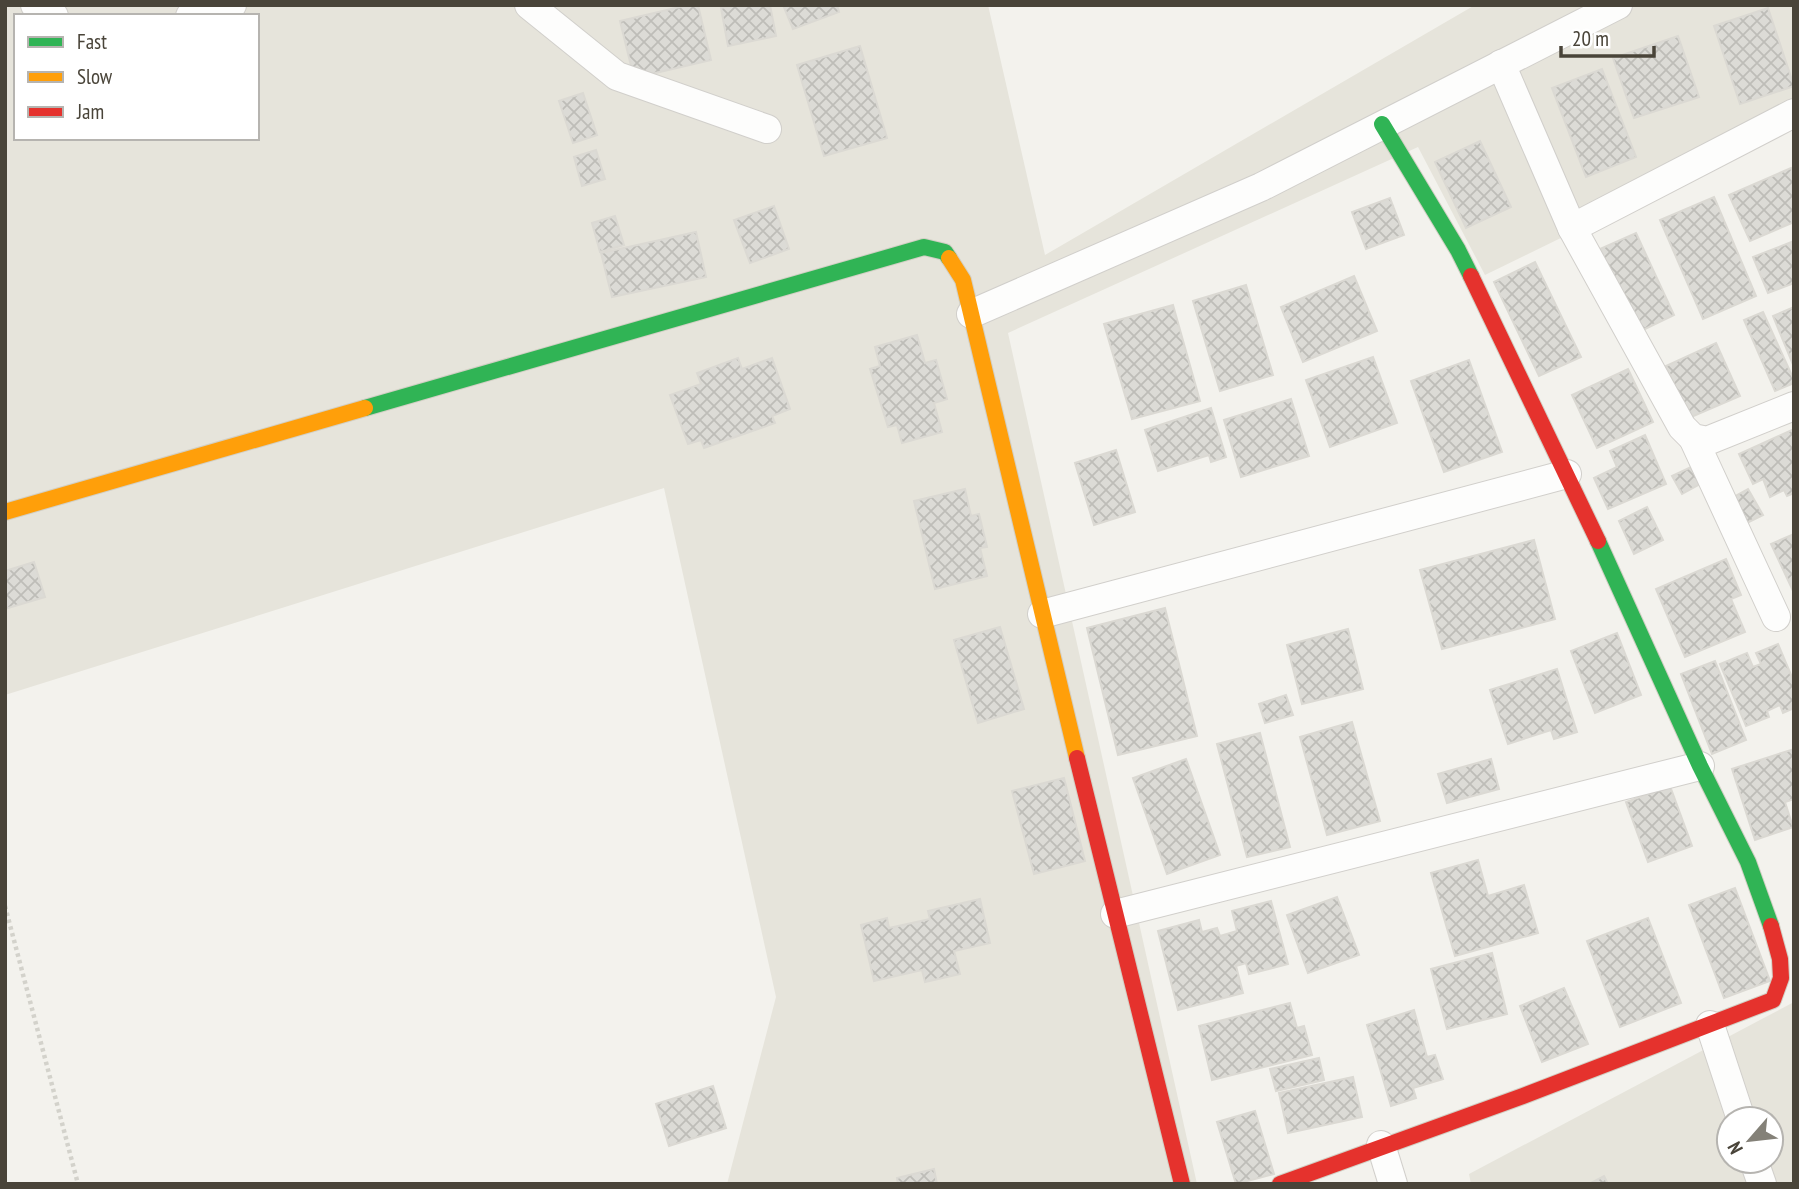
<svg xmlns="http://www.w3.org/2000/svg" width="1799" height="1189" font-family="'PT Sans Narrow',sans-serif">
<style>
.residential{fill:#e6e4db;fill-rule:evenodd}
.building{fill:url(#building-cross-hatch);stroke:#dbd9d3;stroke-width:2}
.lines{fill:none;stroke-linecap:round;stroke-linejoin:round}
.street-casing{stroke:#d1cfcb;stroke-width:30}
.fast-casing{stroke:#d2cfc4;stroke-width:18}
.slow-casing{stroke:#d2cfc4;stroke-width:18}
.jam-casing{stroke:#d2cfc4;stroke-width:18}
.path{stroke:#d3d2cb;stroke-width:4.5;stroke-dasharray:3.5 3.5;stroke-linecap:butt}
.street{stroke:#fdfdfc;stroke-width:28}
.fast{stroke:#30b455;stroke-width:16}
.slow{stroke:#ff9f0a;stroke-width:16}
.jam{stroke:#e5322d;stroke-width:16}
</style>
<defs>
<pattern id="building-cross-hatch" width="8" height="8" patternUnits="userSpaceOnUse" patternTransform="scale(1.75)"><rect width="8" height="8" fill="#dcdbd6"/><path d="M0 0l8 8M0 8l8-8" fill="none" stroke="#bebdb8"/></pattern>
</defs>
<rect width="100%" height="100%" fill="#f3f2ed"/>
<g class="residential">
<path d="M5,5h983l57,250 430,-250h319v119l-309,151 -67,-128 -410,186 189,851h-470l49,-187 -112,-509 -659,207zM16,16h241v122h-241z"/>
<path d="M1794,1002v182h-323l-2,-10zM1729,1119h42v42h-42z"/>
</g>
<g class="building">
<path d="M688,5h10l13,55 -77,18 -14,-57z"/>
<path d="M735,5h35l6,31 -48,10 -7,-38z"/>
<path d="M783,5h54l2,7 -46,17z"/>
<path d="M1768,8l26,78 -54,18 -26,-78z"/>
<path d="M1678,36l21,61 -65,21 -21,-60z"/>
<path d="M860,46l27,92 -63,18 -27,-91z"/>
<path d="M1602,69l34,88 -50,20 -34,-89z"/>
<path d="M583,93l14,42 -24,8 -14,-42z"/>
<path d="M1480,141l31,66 -45,21 -31,-66z"/>
<path d="M596,150l9,29 -23,7 -8,-29z"/>
<path d="M1791,168l3,5v49l-44,19 -21,-46z"/>
<path d="M1714,197l42,99 -53,23 -43,-99z"/>
<path d="M1390,198l14,37 -38,14 -14,-37z"/>
<path d="M774,206l15,43 -39,14 -16,-43z"/>
<path d="M615,216l9,29 -24,7 -8,-29z"/>
<path d="M696,232l10,45 -94,20 -11,-44z"/>
<path d="M1636,233l38,82 -35,17 -39,-83z"/>
<path d="M1794,241v42l-26,10 -15,-36z"/>
<path d="M1535,262l46,95 -42,19 -45,-94z"/>
<path d="M1354,276l23,55 -74,31 -22,-55z"/>
<path d="M1246,285l27,90 -53,16 -27,-90z"/>
<path d="M1173,305l27,96 -68,18 -28,-95z"/>
<path d="M1794,307v60l-21,-51z"/>
<path d="M1763,312l31,68v3l-19,8 -31,-71z"/>
<path d="M917,335l8,28 11,-3 11,39 -13,4 8,29 -40,11 -5,-18 -9,2 -18,-58 10,-3 -5,-19z"/>
<path d="M1716,343l24,53 -51,22 -23,-52z"/>
<path d="M1373,357l24,66 -67,24 -24,-67z"/>
<path d="M738,358l4,11 30,-11 18,51 -18,7 3,7 -71,25 -3,-8 -13,4 -18,-49 31,-11 -4,-11z"/>
<path d="M1469,360l33,92 -58,20 -33,-91z"/>
<path d="M1628,369l25,53 -56,26 -25,-53z"/>
<path d="M1291,399l18,57 -68,21 -17,-57z"/>
<path d="M1211,408l15,49 -15,5 -2,-7 -51,16 -13,-41z"/>
<path d="M1794,429v64l-7,3 -3,-6 -14,7 -7,-18 -10,5 -14,-30z"/>
<path d="M1645,435l21,49 -58,25 -14,-31 23,-11 -7,-16z"/>
<path d="M1116,450l19,62 -41,13 -19,-62z"/>
<path d="M1691,467l9,17 -18,10 -10,-18z"/>
<path d="M965,489l6,27 8,-2 8,33 -7,1 7,28 -52,13 -21,-88z"/>
<path d="M1748,489l15,26 -18,9 -13,-26z"/>
<path d="M1647,507l16,33 -29,14 -15,-33z"/>
<path d="M1794,534v59l-23,-49z"/>
<path d="M1534,540l21,79 -113,30 -22,-79z"/>
<path d="M1726,559l15,36 -10,4 14,33 -60,25 -29,-68z"/>
<path d="M34,562l11,35 -40,12v-38z"/>
<path d="M1165,608l32,128 -79,19 -31,-127z"/>
<path d="M1000,627l24,82 -46,14 -24,-83z"/>
<path d="M1348,629l15,60 -61,15 -15,-59z"/>
<path d="M1617,633l24,62 -46,18 -24,-62z"/>
<path d="M1778,644l16,38v26l-11,5 -3,-8 -13,6 2,6 -23,9 -26,-62 27,-11 6,14 8,-3 -5,-11z"/>
<path d="M1715,661l31,79 -34,14 -31,-80z"/>
<path d="M1557,669l20,63 -23,7 -3,-9 -43,14 -18,-54z"/>
<path d="M1286,695l7,20 -28,8 -6,-19z"/>
<path d="M1352,722l28,99 -53,14 -27,-98z"/>
<path d="M1260,733l30,114 -43,10 -30,-113z"/>
<path d="M1794,749v50l-9,3 8,25 -38,13 -23,-71z"/>
<path d="M1186,759l34,96 -53,19 -34,-96z"/>
<path d="M1491,759l8,30 -52,14 -9,-29z"/>
<path d="M1064,778l21,83 -51,13 -22,-83z"/>
<path d="M1670,786l22,60 -44,16 -22,-60z"/>
<path d="M1478,860l10,36 36,-11 14,48 -83,23 -24,-83z"/>
<path d="M1735,888l35,93 -46,17 -35,-93z"/>
<path d="M1337,897l22,58 -51,18 -21,-58z"/>
<path d="M980,899l10,44 -36,8 6,23 -35,8 -3,-12 -48,11 -13,-56 26,-7 2,10 41,-9 -2,-8z"/>
<path d="M1271,901l17,63 -39,10 -3,-11 -10,3 7,27 -65,17 -20,-79 41,-11 3,12 15,-4 3,8 17,-5 -5,-20z"/>
<path d="M1648,918l33,85 -61,24 -33,-86z"/>
<path d="M1492,953l15,61 -60,15 -16,-60z"/>
<path d="M1564,988l24,56 -46,18 -22,-56z"/>
<path d="M1290,1003l7,25 7,-2 8,29 -100,25 -13,-54z"/>
<path d="M1414,1010l13,47 8,-2 8,24 -30,9 3,10 -25,8 -24,-81z"/>
<path d="M1319,1058l5,22 -48,11 -6,-22z"/>
<path d="M1353,1077l9,40 -74,16 -9,-40z"/>
<path d="M713,1086l13,42 -57,18 -13,-42z"/>
<path d="M1255,1111l19,63 -38,10 -19,-62z"/>
<path d="M934,1169l3,15h-39l-1,-6z"/>
<path d="M1604,1176l4,8h-19z"/>
</g>
<g class="lines">
<g class="street-casing">
<g id="street">
<path d="M35,5l19,11"/>
<path d="M529,5l88,71 150,53"/>
<path d="M190,16l42,-11"/>
<path d="M1501,64l71,164 110,199 11,11 14,3 87,-35"/>
<path d="M1572,228l222,-115"/>
<path d="M971,314l290,-127 357,-182"/>
<path d="M1693,438l83,179"/>
<path d="M1042,614l525,-140"/>
<path d="M1115,914l585,-148"/>
<path d="M1710,1025l31,94"/>
<path d="M1381,1145l12,39"/>
<path d="M1754,1161l8,23"/>
</g>
</g>
<g class="fast-casing">
<g id="fast">
<path d="M1382,124l76,126 13,26"/>
<path d="M365,408l559,-161 21,5 4,6"/>
<path d="M1598,541l102,225 48,96 23,64"/>
</g>
</g>
<g class="slow-casing">
<g id="slow">
<path d="M949,258l14,22 114,478"/>
<path d="M5,512l360,-104"/>
</g>
</g>
<g class="jam-casing">
<g id="jam">
<path d="M1471,276l127,265"/>
<path d="M1077,758l105,426"/>
<path d="M1280,1184l243,-88 250,-96 8,-22 -1,-19 -9,-33"/>
</g>
</g>
<path class="path" d="M5,906l73,278"/>
<use href="#street" class="street"/>
<use href="#fast" class="fast"/>
<use href="#slow" class="slow"/>
<use href="#jam" class="jam"/>
</g>
<rect width="1799" height="1189" fill="none" stroke="#494439" stroke-width="14"/>
<rect x="14" y="14" width="245" height="126" fill="#ffffff" stroke="#b6b4b0" stroke-width="2"/>
<rect x="28" y="37" width="35" height="10" fill="#30b455" stroke="#b6b4b0" stroke-width="2"/>
<text x="77" y="49" font-size="21" fill="#494439">Fast</text>
<rect x="28" y="72" width="35" height="10" fill="#ff9f0a" stroke="#b6b4b0" stroke-width="2"/>
<text x="77" y="84" font-size="21" fill="#494439">Slow</text>
<rect x="28" y="107" width="35" height="10" fill="#e5322d" stroke="#b6b4b0" stroke-width="2"/>
<text x="77" y="119" font-size="21" fill="#494439">Jam</text>
<g transform="translate(1750 1140) rotate(242)"><circle r="33" fill="#ffffff" stroke="#b6b4b0" stroke-width="2"/>
<path d="M0-5L12 26L0 18L-12 26Z" fill="#848178"/>
<text y="-10" font-size="19" font-weight="bold" text-anchor="middle" fill="#494439">N</text>
</g>
<path d="M1561 46v10h93v-10" fill="none" stroke="#494439" stroke-width="3.5"/>
<text x="1572" y="46" font-size="21" fill="#494439" stroke="#ffffff" stroke-width="5" paint-order="stroke">20 m</text>
</svg>
